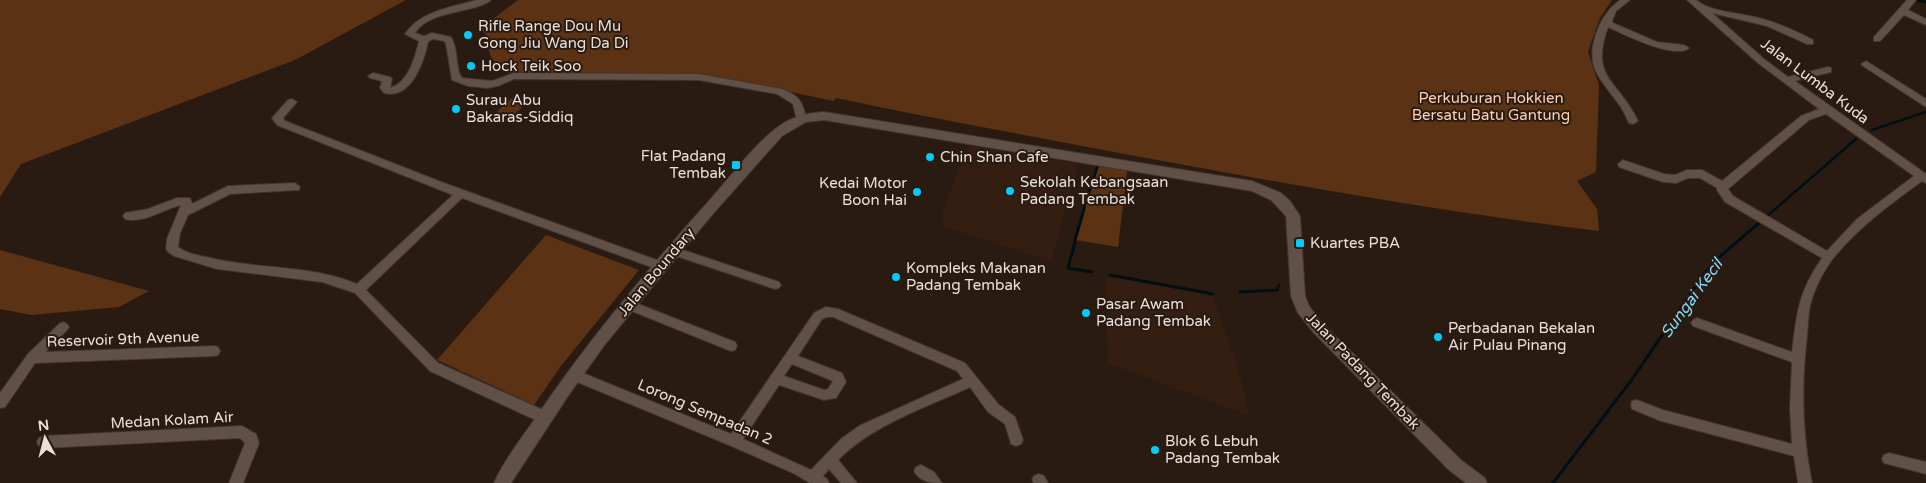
<svg xmlns="http://www.w3.org/2000/svg" width="1926" height="483" font-family="'Varela Round',sans-serif">
<style>
.built{fill:#331e11}
.green{fill:#5c3215}
.lines{fill:none;stroke-linecap:round;stroke-linejoin:round}
.stream-far1{stroke:#010e14;stroke-width:2.5}
.stream{stroke:#010e14;stroke-width:3}
.minor-casing{stroke:#413531;stroke-width:2}
.tertiary-casing{stroke:#413531;stroke-width:2}
.minor{fill:#615045;fill-rule:evenodd}
.tertiary{fill:#615045;fill-rule:evenodd}
.poi-dot{fill:#03cbf9;stroke:#291b11;stroke-width:2}
.labels{text-anchor:middle;stroke-width:4;stroke-linejoin:round;paint-order:stroke}
.poi-label{font-size:15px;fill:#eae0d9;stroke:#291b11;text-anchor:start}
.street-label{font-size:15px;fill:#eae0d9;stroke:#291b11}
.park-label{font-size:15px;fill:#fdd0b4;stroke:#291b11}
.water-label{font-size:16px;font-style:italic;fill:#81daf9;stroke:#291b11}
</style>
<rect width="100%" height="100%" fill="#291b11"/>
<g class="built">
<path d="M969,145l109,19 -27,97 -109,-35 1,-18z"/>
<path d="M1105,276l108,19 25,72 12,49 -142,-53z"/>
</g>
<g class="green">
<path d="M0,0h406l-111,60 -274,104 -21,33z"/>
<path d="M518,0h1094l-12,18 -12,34 11,33 -3,87 -19,9 20,28 2,22c-157,-19 -313,-47 -469,-76 -98,-19 -196,-36 -294,-57l-2,3 -137,-28 -187,1 -18,-15 -5,-14 4,-3 -10,-14z"/>
<path d="M514,96l16,4 -23,21 -15,-5z"/>
<path d="M1098,165l28,5 1,2 -9,75 -43,-7z"/>
<path d="M546,235l93,35 -78,96 -27,39 -97,-45z"/>
<path d="M0,250l149,41 -30,16 -88,8 -31,-6z"/>
</g>
<g class="lines">
<g class="stream-far1">
<path d="M1913,0l13,2"/>
<path d="M1872,130l54,-18"/>
<path d="M1086,202l12,-37"/>
<path d="M1082,217l3,-12"/>
<path d="M1766,217l90,-78"/>
</g>
<g class="stream">
<path d="M1075,240l7,-24"/>
<path d="M1075,242l-7,26 24,4"/>
<path d="M1110,275l103,19"/>
<path d="M1240,292l37,-2 2,-5"/>
<path d="M1553,483l80,-105 66,-97 17,-21 51,-44"/>
</g>
<g class="minor-casing">
<g id="minor">
<path d="M477,0h14c-17,14 -61,9 -76,33l9,3 8,-3 19,4c8,13 4,33 11,41l30,3 22,-8 185,1 83,15c17,7 20,11 24,29l-5,3 -4,-1 -4,-16 -16,-10 -78,-14 -185,-1 -16,7 -11,2 -19,-2 -16,-6 -6,-36 -2,-3 -11,-2 -5,3c-4,20 -17,58 -44,51l-4,-5 2,-7 -12,-3 -2,-2 5,-3 17,4 2,2 -2,9c18,-5 25,-30 29,-47l-14,-7c15,-23 47,-27 72,-34z"/>
<path d="M1620,0h10l-14,11 -4,10 1,2 44,19 27,3 5,3c-14,12 -66,-14 -81,-21 -19,52 11,53 30,94l-5,3 -4,-1c-3,-6 -6,-14 -11,-20 -18,-25 -33,-36 -22,-69 5,-15 12,-25 24,-34z"/>
<path d="M1687,0h9c14,12 45,13 63,18 19,5 37,13 54,22v4h-6l-40,-18 -55,-13 52,46 24,18 40,-10 3,1v4l-36,9 131,93v9l-4,-2c-33,24 -66,48 -91,80 -9,13 -17,29 -21,45 -2,9 -2,20 -3,30 -6,50 -5,98 5,147h-14l-4,-27 -133,-35 -29,-12 -1,-4 1,-4 5,-1 26,10 129,34 -2,-36 2,-46 -99,-36 -2,-3 2,-3 4,-2 95,34c5,-40 6,-59 30,-94l-97,-56 -8,-12v-2l-17,-10h-12l-12,5 -13,-1 -44,-15 -1,-3 5,-4 41,14 11,1 12,-5h15l20,11 79,-65 18,-7 -61,-46zM1826,114l88,62 -57,43 -30,32 -94,-55 -5,-7 81,-69z"/>
<path d="M1907,0h9l-8,10 18,9v6l-22,-10 -24,26h-6v-4z"/>
<path d="M1866,61l60,38v8l-63,-41 -2,-2z"/>
<path d="M292,99l5,3 -14,16 2,3 159,62 221,80 2,3 -2,3h-8l-195,-71 -96,92 72,73 112,50 1,4 -1,4 -5,2 -16,-6 -99,-46 -75,-78 -33,-11 -105,-13 -43,-13 -6,-4 -2,-3 1,-10 14,-34c-18,4 -37,19 -56,14l-2,-3 2,-3 23,-4 29,-11h13l2,6 36,-18 67,-3 5,4 -1,3 -69,4 -42,21 -8,18 -2,14c8,6 18,8 28,10 50,13 103,7 151,27l96,-89 -176,-70 -5,-7 16,-18z"/>
<path d="M674,247l105,35 2,3 -2,3 -4,1 -105,-35 -2,-3 2,-3z"/>
<path d="M628,300l107,42 2,4 -2,4 -4,1 -107,-43 -2,-3 2,-3z"/>
<path d="M826,307l12,2 127,54 33,41 17,13 8,23 -2,4 -5,2 -5,-2 -6,-20 -17,-12 -18,-25c-45,21 -98,38 -132,73l19,23h-16l-12,-14 -6,7 4,3 2,4h-19l-17,-10 -64,-28 -159,-66 -2,-4 2,-4 4,-1 4,1 153,63 83,-121zM827,317h6l124,54 6,8 -104,47 -18,13 -30,31 -68,-31 36,-54 45,15 12,-2 10,-16 -4,-9 -44,-17 24,-37zM792,364l41,17 -5,8 -4,1 -40,-14z"/>
<path d="M63,322l4,2 2,3 -2,3 -22,22 169,-6 4,1 2,4 -2,4 -4,1 -179,7 -30,44 -5,1v-15l28,-39 31,-30z"/>
<path d="M242,426l14,8 3,9 -16,40h-14l16,-40 -5,-5 -196,10 -5,-2 -2,-4 2,-4 5,-2z"/>
<path d="M1889,453l37,9v12l-42,-11 -2,-4 2,-4z"/>
<path d="M921,465l13,7 8,11c-11,0 -22,-1 -28,-12l2,-4z"/>
<path d="M1039,474l5,2 4,7h-14l-2,-3 2,-4z"/>
</g>
</g>
<g class="tertiary-casing">
<path id="tertiary" d="M824,112l428,69 29,12 9,8 10,15 5,80 4,10 14,18 138,136 24,18 2,5h-21l-17,-13 -136,-138 -15,-19 -7,-17 -5,-80 -15,-16 -19,-9 -428,-71 -18,2 -24,14 -71,80 -105,127 -38,53 -57,87h-17c11,-25 30,-48 45,-70 51,-75 109,-144 169,-211 21,-23 45,-57 70,-75 13,-10 29,-14 46,-15z"/>
</g>
<use href="#minor" class="minor"/>
<use href="#tertiary" class="tertiary"/>
</g>
<g class="poi-dot">
<circle cx="468" cy="35" r="5"/>
<circle cx="471" cy="66" r="5"/>
<circle cx="456" cy="109" r="5"/>
<circle cx="930" cy="157" r="5"/>
<rect x="731" y="160" width="10" height="10" rx="2.5"/>
<circle cx="1010" cy="191" r="5"/>
<circle cx="917" cy="192" r="5"/>
<rect x="1295" y="238" width="10" height="10" rx="2.5"/>
<circle cx="896" cy="277" r="5"/>
<circle cx="1086" cy="313" r="5"/>
<circle cx="1438" cy="337" r="5"/>
<circle cx="1155" cy="450" r="5"/>
</g>
<g class="labels">
<g class="poi-label">
<text x="478" y="31">Rifle Range Dou Mu<tspan x="478" dy="17">Gong Jiu Wang Da Di</tspan></text>
<text x="481" y="71">Hock Teik Soo</text>
<text x="466" y="105">Surau Abu<tspan x="466" dy="17">Bakaras-Siddiq</tspan></text>
<text x="726" y="161" text-anchor="end">Flat Padang<tspan x="726" dy="17">Tembak</tspan></text>
<text x="940" y="162">Chin Shan Cafe</text>
<text x="1020" y="187">Sekolah Kebangsaan<tspan x="1020" dy="17">Padang Tembak</tspan></text>
<text x="907" y="188" text-anchor="end">Kedai Motor<tspan x="907" dy="17">Boon Hai</tspan></text>
<text x="1310" y="248">Kuartes PBA</text>
<text x="906" y="273">Kompleks Makanan<tspan x="906" dy="17">Padang Tembak</tspan></text>
<text x="1096" y="309">Pasar Awam<tspan x="1096" dy="17">Padang Tembak</tspan></text>
<text x="1448" y="333">Perbadanan Bekalan<tspan x="1448" dy="17">Air Pulau Pinang</tspan></text>
<text x="1165" y="446">Blok 6 Lebuh<tspan x="1165" dy="17">Padang Tembak</tspan></text>
</g>
<g class="street-label">
<text transform="translate(1815 81) rotate(37)" y="5">Jalan Lumba Kuda</text>
<text transform="translate(656 272) rotate(-50)" y="5">Jalan Boundary</text>
<text transform="translate(123 339) rotate(-2)" y="5">Reservoir 9th Avenue</text>
<text transform="translate(1363 371) rotate(46)" y="5">Jalan Padang Tembak</text>
<text transform="translate(705 412) rotate(23)" y="5">Lorong Sempadan 2</text>
<text transform="translate(172 420) rotate(-3)" y="5">Medan Kolam Air</text>
</g>
<g class="park-label">
<text x="1491" y="103">Perkuburan Hokkien<tspan x="1491" dy="17">Bersatu Batu Gantung</tspan></text>
</g>
<g class="water-label">
<text transform="translate(1691 298) rotate(-54)" y="6">Sungai Kecil</text>
</g>
</g>
<g transform="translate(45 438) rotate(353)" stroke="#291b11" stroke-width="4" paint-order="stroke">
<path d="M0-4L9 19L0 12L-9 19Z" fill="#eae0d9"/>
<text y="-8" font-size="14" font-weight="bold" text-anchor="middle" fill="#eae0d9">N</text>
</g>
</svg>
